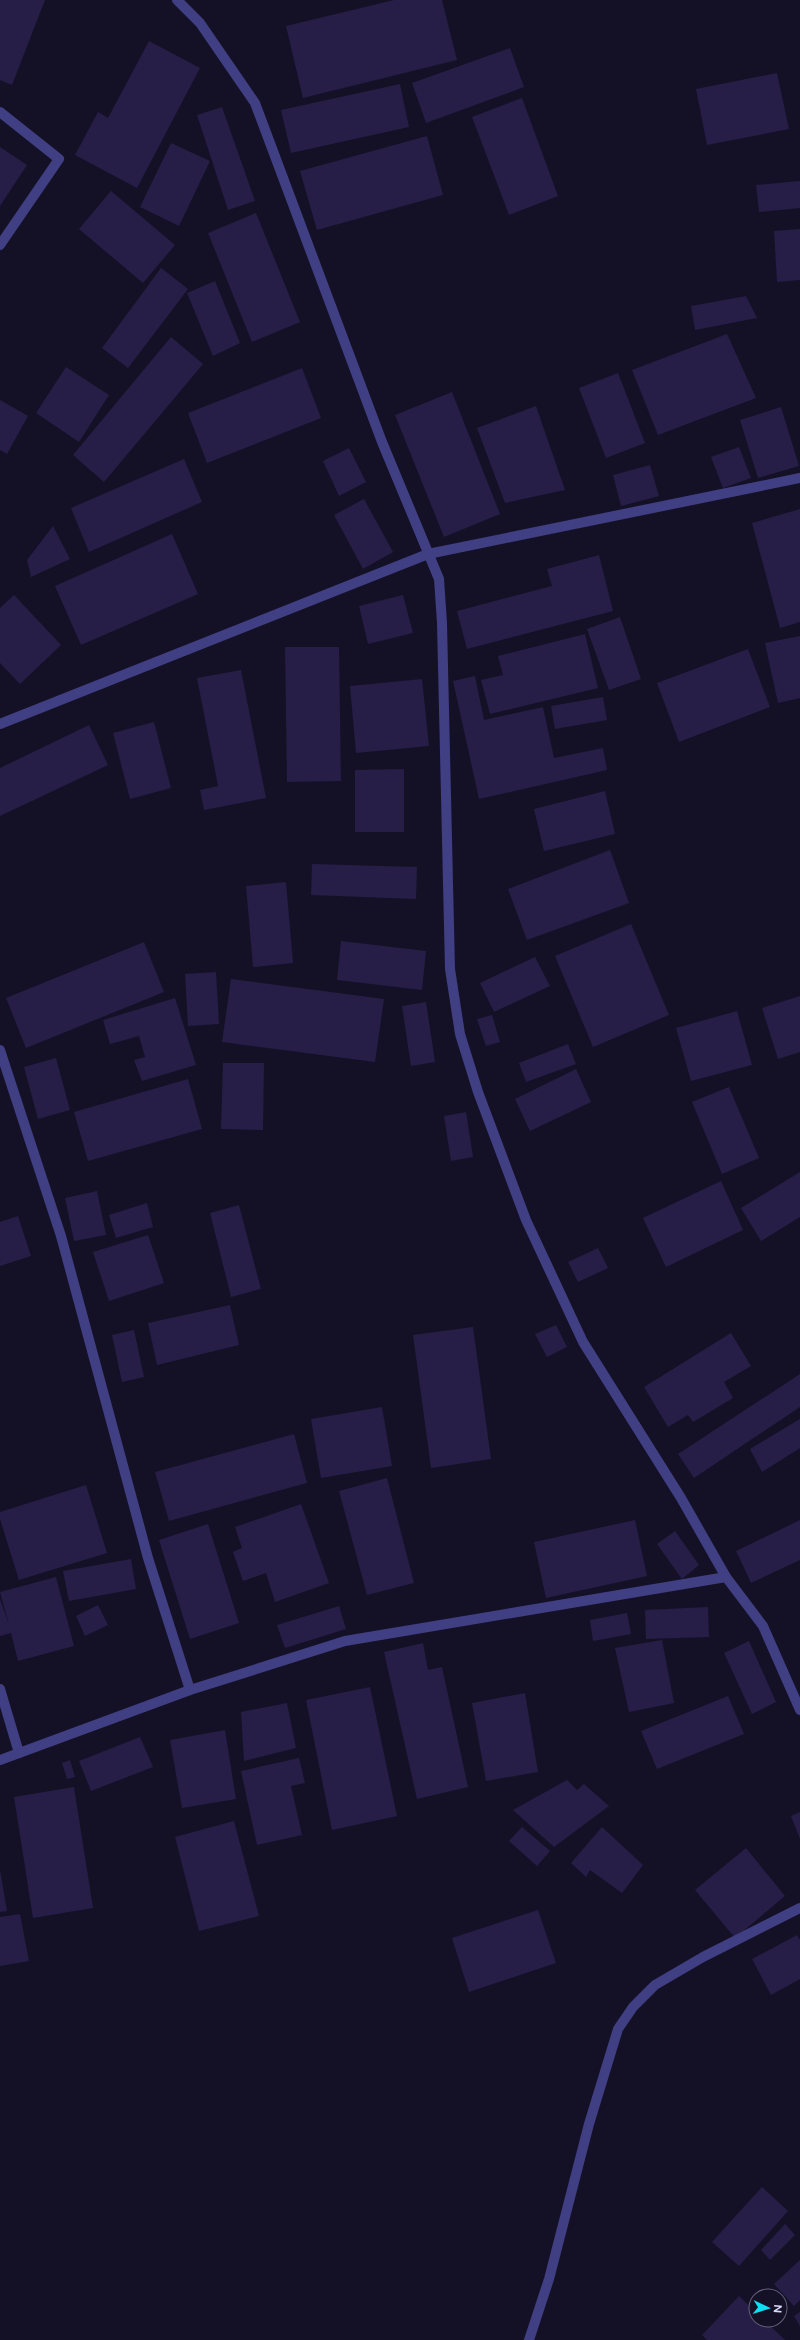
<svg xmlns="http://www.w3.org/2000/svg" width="800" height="2340" font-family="Figtree,sans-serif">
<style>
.building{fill:#261e46}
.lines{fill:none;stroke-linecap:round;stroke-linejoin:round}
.minor{stroke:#403f83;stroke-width:10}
</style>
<rect width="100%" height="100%" fill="#141126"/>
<g class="building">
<path d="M0,0h45l-33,85 -12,-5z"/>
<path d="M394,0h48l15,60 -154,38 -17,-72z"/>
<path d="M149,41l51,27 -63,120 -62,-33 23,-43 10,6z"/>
<path d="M510,48l14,39 -98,36 -14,-40z"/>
<path d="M777,73l12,56 -82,16 -11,-56z"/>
<path d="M400,84l9,43 -118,26 -10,-43z"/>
<path d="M522,98l36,98 -49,19 -37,-98z"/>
<path d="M222,107l33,94 -27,9 -31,-95z"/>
<path d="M427,136l16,59 -126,35 -17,-59z"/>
<path d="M171,143l39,18 -31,65 -39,-19z"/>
<path d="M0,147l27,18 -27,41z"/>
<path d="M800,181v27l-41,4 -3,-27z"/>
<path d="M111,191l64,54 -32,38 -64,-54z"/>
<path d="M256,213l44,109 -48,20 -44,-109z"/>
<path d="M800,229v51l-23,2 -3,-51z"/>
<path d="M161,268l27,21 -60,79 -26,-20z"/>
<path d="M215,281l25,62 -27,13 -26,-63z"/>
<path d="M746,296l11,22 -62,12 -4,-24z"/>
<path d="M727,334l29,64 -98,37 -26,-65z"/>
<path d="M171,337l32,27 -99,118 -31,-27z"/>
<path d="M66,367l43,28 -30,47 -43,-29z"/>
<path d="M302,368l19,50 -114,45 -19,-50z"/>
<path d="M618,373l27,70 -39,15 -27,-70z"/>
<path d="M452,392l48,122 -56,23 -49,-122z"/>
<path d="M0,400l28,16 -21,38 -7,-4z"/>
<path d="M536,406l29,84 -60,13 -28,-75z"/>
<path d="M781,407l18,59 -41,12 -18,-58z"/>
<path d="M739,447l12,31 -28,10 -12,-31z"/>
<path d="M349,448l17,34 -27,14 -16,-35z"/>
<path d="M184,459l18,43 -113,50 -18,-44z"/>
<path d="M650,465l9,31 -38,10 -8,-31z"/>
<path d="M364,499l29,53 -30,17 -29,-54z"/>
<path d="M800,509v113l-20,6 -28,-105z"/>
<path d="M53,526l17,33 -39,18 -4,-17z"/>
<path d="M172,534l26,60 -117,51 -26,-59z"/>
<path d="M599,555l14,56 -146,38 -10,-38 95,-25 -5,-17z"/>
<path d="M14,595l47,50 -41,39 -20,-21v-55z"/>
<path d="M403,595l10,38 -45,11 -9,-38z"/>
<path d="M620,617l21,62 -32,11 -22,-61z"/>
<path d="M585,634l13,54 -108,26 -9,-34 22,-5 -5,-19z"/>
<path d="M800,636v62l-22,5 -13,-60z"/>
<path d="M285,647h54l2,134 -54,1z"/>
<path d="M748,649l22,58 -91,35 -22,-59z"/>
<path d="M241,670l25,128 -62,12 -4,-20 18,-4 -21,-108z"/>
<path d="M475,676l9,44 59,-13 11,51 49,-10 4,22 -128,29 -26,-118z"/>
<path d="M422,679l7,67 -73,7 -6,-67z"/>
<path d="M603,697l4,23 -52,9 -4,-23z"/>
<path d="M154,722l17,66 -41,11 -17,-66z"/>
<path d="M89,725l19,40 -108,51v-48z"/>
<path d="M404,769v63h-49v-62z"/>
<path d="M605,791l10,43 -71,17 -10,-42z"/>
<path d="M610,850l19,53 -102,37 -19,-51z"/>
<path d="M312,864l105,3 -1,32 -105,-4z"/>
<path d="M286,882l7,81 -40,4 -7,-81z"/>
<path d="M631,924l38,91 -76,32 -38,-91z"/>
<path d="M341,941l85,10 -4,39 -85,-10z"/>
<path d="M144,942l20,50 -138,56 -20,-50z"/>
<path d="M535,957l15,29 -56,26 -14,-29z"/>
<path d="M216,972l3,52 -31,2 -3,-52z"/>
<path d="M231,979l153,20 -9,63 -153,-20z"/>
<path d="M800,996v56l-22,7 -16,-51z"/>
<path d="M175,998l21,67 -54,16 -8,-21 11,-3 -6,-21 -29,8 -7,-24z"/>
<path d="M426,1002l9,60 -24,4 -9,-60z"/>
<path d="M737,1011l15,54 -61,16 -15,-53z"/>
<path d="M492,1015l8,27 -14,4 -9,-27z"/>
<path d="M568,1044l8,20 -50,18 -7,-19z"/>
<path d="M56,1058l14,52 -32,9 -14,-52z"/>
<path d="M223,1063h41l-1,67 -42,-1z"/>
<path d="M576,1069l15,33 -61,29 -15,-32z"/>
<path d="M188,1079l14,50 -114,32 -14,-49z"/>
<path d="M729,1087l30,71 -37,16 -30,-72z"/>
<path d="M466,1112l7,45 -22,4 -7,-45z"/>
<path d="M800,1172v45l-39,24 -20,-33z"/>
<path d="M721,1181l22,49 -77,37 -23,-49z"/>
<path d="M97,1191l9,44 -32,6 -9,-43z"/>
<path d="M147,1203l6,24 -37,11 -7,-23z"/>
<path d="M239,1205l22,84 -30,8 -21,-84z"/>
<path d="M18,1216l13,40 -31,10v-44z"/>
<path d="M148,1235l16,48 -55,18 -16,-49z"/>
<path d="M598,1248l10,20 -30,14 -10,-20z"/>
<path d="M230,1305l9,40 -82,20 -9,-42z"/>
<path d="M556,1325l11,22 -20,10 -12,-23z"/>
<path d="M473,1327l18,132 -60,9 -18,-133z"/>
<path d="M134,1330l10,47 -22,5 -10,-47z"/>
<path d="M731,1333l20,33 -27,16 9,16 -40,24 -5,-7 -20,12 -24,-40z"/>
<path d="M800,1374v33l-106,71 -16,-24z"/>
<path d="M382,1407l10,59 -71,12 -10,-59z"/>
<path d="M800,1419v29l-38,24 -12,-23z"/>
<path d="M294,1434l13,49 -138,38 -14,-49z"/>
<path d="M387,1478l27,105 -47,12 -28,-104z"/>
<path d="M86,1485l21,68 -88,27 -19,-61v-7z"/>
<path d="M301,1504l28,79 -54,19 -9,-29 -23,8 -10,-29 9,-4 -7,-21z"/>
<path d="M635,1520l12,56 -101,22 -12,-56z"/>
<path d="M800,1520v40l-49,23 -15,-32z"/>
<path d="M208,1524l31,99 -49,16 -31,-99z"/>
<path d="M675,1531l24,34 -17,14 -25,-35z"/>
<path d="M131,1559l5,30 -67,12 -6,-30z"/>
<path d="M56,1577l18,69 -56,15 -7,-28 -11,3v-37l9,26 -9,-33z"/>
<path d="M98,1605l10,20 -23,11 -9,-20z"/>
<path d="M339,1606l7,23 -61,19 -8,-23z"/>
<path d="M708,1607l1,30 -63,2 -1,-29z"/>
<path d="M627,1613l4,21 -38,7 -3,-21z"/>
<path d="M662,1640l12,63 -45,9 -14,-64z"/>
<path d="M749,1641l27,61 -24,12 -28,-61z"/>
<path d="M423,1643l5,27 14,-3 26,120 -51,12 -33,-147z"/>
<path d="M370,1687l27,129 -65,14 -26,-130z"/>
<path d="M525,1693l13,79 -52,9 -14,-78z"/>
<path d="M728,1696l16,38 -87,35 -16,-38z"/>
<path d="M287,1703l9,45 -52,13 -3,-49z"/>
<path d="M225,1730l11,69 -54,9 -12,-68z"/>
<path d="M140,1737l13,30 -62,24 -12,-30z"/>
<path d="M299,1758l6,25 -14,3 11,49 -45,10 -16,-74z"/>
<path d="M70,1760l5,17 -8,2 -5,-16z"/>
<path d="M567,1780l10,10 7,-6 25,22 -55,41 -41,-37z"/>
<path d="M74,1787l19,121 -60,10 -19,-121z"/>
<path d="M800,1812v27l-9,-23z"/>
<path d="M234,1821l25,95 -60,15 -24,-94z"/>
<path d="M522,1827l28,24 -13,15 -28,-25z"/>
<path d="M602,1827l41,38 -21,28 -32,-23 -4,7 -15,-14z"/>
<path d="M746,1848l39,48 -50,42 -40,-48z"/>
<path d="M0,1870l7,41 -7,1z"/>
<path d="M538,1910l18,53 -87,29 -17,-54z"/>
<path d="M20,1914l9,47 -29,5v-49z"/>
<path d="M797,1935l3,5v39l-29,16 -19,-36z"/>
<path d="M762,2187l26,24 -49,55 -27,-24z"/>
<path d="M785,2224l10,11 -25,25 -9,-10z"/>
<path d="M800,2260v40l-6,6 -20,-22z"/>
<path d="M739,2296l17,16v8h8l21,20h-78l-5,-5z"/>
<path d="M800,2312v14l-6,-10z"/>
</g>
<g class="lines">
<g class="minor">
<path d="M177,0l23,23 55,80 127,339 57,137 3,44 8,346 10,65 18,58 48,128 57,122 98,156 45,79 37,49 37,84"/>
<path d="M0,112l59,47 -59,86"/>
<path d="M0,724l428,-170 372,-76"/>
<path d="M0,1050l61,186 87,322 42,132"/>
<path d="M0,1689l19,64"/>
<path d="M0,1760l190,-70 155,-49 381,-64"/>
<path d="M529,2340l20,-61 40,-155 29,-95 15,-22 22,-22 48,-28 97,-49"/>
</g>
</g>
<g transform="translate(768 2308) rotate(94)"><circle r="19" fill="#141126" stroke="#64617c"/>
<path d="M0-3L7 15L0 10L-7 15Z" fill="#0fdef2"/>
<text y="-6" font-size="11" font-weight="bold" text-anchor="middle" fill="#dcd8fd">N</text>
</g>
</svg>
